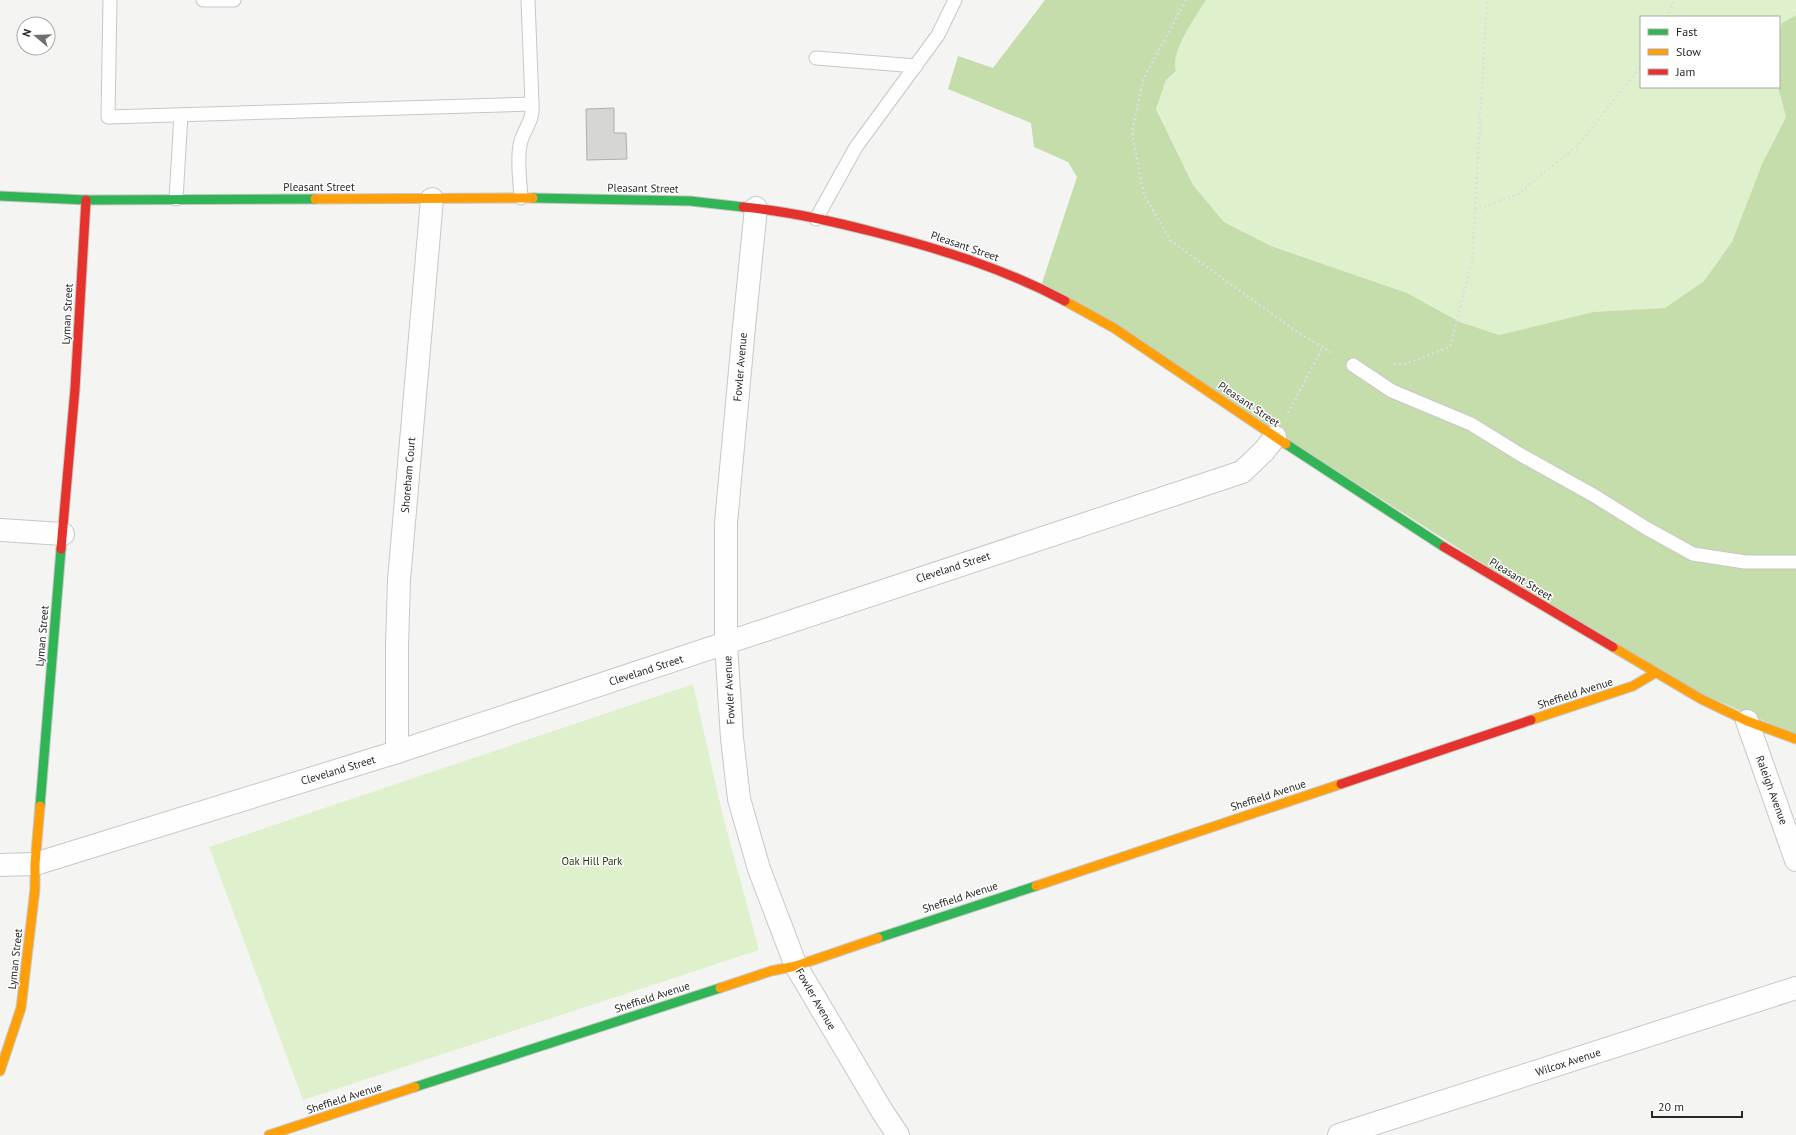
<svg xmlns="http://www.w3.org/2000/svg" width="1796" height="1135" font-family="'PT Sans',sans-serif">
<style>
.green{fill:#dff1cc}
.forest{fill:#c5dcab}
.building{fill:#d6d6d5;stroke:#adaead}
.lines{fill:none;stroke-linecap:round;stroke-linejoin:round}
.lane-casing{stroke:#c7c8c6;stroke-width:15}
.street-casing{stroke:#c7c8c6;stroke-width:24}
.fast-casing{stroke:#c7c8c6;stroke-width:11}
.slow-casing{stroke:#c7c8c6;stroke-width:11}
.jam-casing{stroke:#c7c8c6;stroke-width:11}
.path{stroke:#dedede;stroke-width:2.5;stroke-dasharray:2 3;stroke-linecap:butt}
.lane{stroke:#fdfefd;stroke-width:13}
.street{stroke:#fdfefd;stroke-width:22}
.fast{stroke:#30b455;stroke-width:9}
.slow{stroke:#ff9f0a;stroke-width:9}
.jam{stroke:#e5322d;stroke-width:9}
.labels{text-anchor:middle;stroke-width:3;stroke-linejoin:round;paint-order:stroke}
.street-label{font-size:11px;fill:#272726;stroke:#fff}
.park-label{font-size:11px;fill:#253611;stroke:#fff}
</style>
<rect width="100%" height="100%" fill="#f4f5f3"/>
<g class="green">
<path d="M1206,0h590v15l-14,8 -3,11v-17h-138v70h137l8,30 -24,47 -30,78 -28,39 -39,27 -72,4 -94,23 -39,-13 -53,-29 -136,-47 -47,-24 -31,-37 -37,-76 10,-29 10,-9c-6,-19 20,-55 30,-71z"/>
<path d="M693,684l30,132 36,134 -456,150 -94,-253z"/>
</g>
<path class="forest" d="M1045,0h161c-10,16 -36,52 -30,71l-10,9 -10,29 37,76 31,37 47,24 136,47 53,29 39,13 94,-23 72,-4 39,-27 28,-39 30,-78 24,-47 -8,-30 1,-53 3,-11 14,-8v720l-140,-61 -614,-391 35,-106 -9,-15 -34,-15 -3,-24 -83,-34 10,-33 35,12z"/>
<path class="building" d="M614,108v25h12l1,26 -40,1 -1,-51z"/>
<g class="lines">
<g class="lane-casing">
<g id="lane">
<path d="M110,0l-2,117 424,-13 -4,-104"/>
<path d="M203,0h31"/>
<path d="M816,58l100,8"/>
<path d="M521,198c-1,-17 -4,-36 -1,-53 3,-16 14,-23 12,-41"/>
<path d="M176,199l5,-84"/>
<path d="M816,219l40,-72 82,-112 17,-35"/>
<path d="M1353,365l39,26 79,33 50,31 72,40 53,33 47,26 52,8h51"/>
</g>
</g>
<g class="street-casing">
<g id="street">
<path d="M756,208l-12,119 -18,196v121l6,94 7,61 20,70 37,97 86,145 16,24"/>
<path d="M0,530l63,4"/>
<path d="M1747,721l49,139"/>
<path d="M397,752v-106l2,-66 33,-381"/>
<path d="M0,865l35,-1 362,-112 845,-280 22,-21 11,-14"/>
<path d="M1339,1135l457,-147"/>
</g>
</g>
<g class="fast-casing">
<g id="fast">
<path d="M0,196l86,4 229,-1"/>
<path d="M533,198l157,3 53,6"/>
<path d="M1286,444l158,103"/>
<path d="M40,806l21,-257"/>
<path d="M878,938l158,-52"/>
<path d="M415,1087l305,-99"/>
</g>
</g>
<g class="slow-casing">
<g id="slow">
<path d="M315,199l218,-1"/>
<path d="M1065,301l49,27 172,116"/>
<path d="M1613,647l88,52 46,22 49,18"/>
<path d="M1531,720l102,-34 22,-13"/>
<path d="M1036,886l305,-102"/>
<path d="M720,988l51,-17 25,-5 82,-28"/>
<path d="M0,1071l21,-63 14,-119v-25l5,-58"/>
<path d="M269,1135l146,-48"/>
</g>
</g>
<g class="jam-casing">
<g id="jam">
<path d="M743,207c44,4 89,14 131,25 67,17 131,37 191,69"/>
<path d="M1444,547l169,100"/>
<path d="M61,549l14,-160 11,-189"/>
<path d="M1341,784l190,-64"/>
</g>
</g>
<g class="path">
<path d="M1186,0l-43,80 -11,53 12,62 27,46 126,91 37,22"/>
<path d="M1667,17l8,-17"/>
<path d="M1475,210l43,-16 61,-50 62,-78"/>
<path d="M1394,364h11l45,-17 22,-86 15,-261"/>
<path d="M1288,413l35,-66"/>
</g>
<use href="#lane" class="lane"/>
<use href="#street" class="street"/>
<use href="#fast" class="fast"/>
<use href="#slow" class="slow"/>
<use href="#jam" class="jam"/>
</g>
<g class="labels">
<g class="street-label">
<text x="319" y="191">Pleasant Street</text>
<text transform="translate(643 188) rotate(1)" y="4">Pleasant Street</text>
<text transform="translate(965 246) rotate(19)" y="4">Pleasant Street</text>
<text transform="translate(67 314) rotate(-87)" y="4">Lyman Street</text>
<text transform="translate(740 367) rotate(-85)" y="4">Fowler Avenue</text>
<text transform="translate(1249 404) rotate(34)" y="4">Pleasant Street</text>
<text transform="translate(408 475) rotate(-85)" y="4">Shoreham Court</text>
<text transform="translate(953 567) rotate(-18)" y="4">Cleveland Street</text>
<text transform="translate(1521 579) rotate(31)" y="4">Pleasant Street</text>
<text transform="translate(42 636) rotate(-85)" y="4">Lyman Street</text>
<text transform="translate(646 670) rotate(-18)" y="4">Cleveland Street</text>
<text transform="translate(729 690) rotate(-93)" y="4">Fowler Avenue</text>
<text transform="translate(1575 693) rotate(-18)" y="4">Sheffield Avenue</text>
<text transform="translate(338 770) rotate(-17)" y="4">Cleveland Street</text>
<text transform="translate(1772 790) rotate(70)" y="4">Raleigh Avenue</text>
<text transform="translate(1268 795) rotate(-18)" y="4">Sheffield Avenue</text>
<text transform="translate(960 897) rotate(-18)" y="4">Sheffield Avenue</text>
<text transform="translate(15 959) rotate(-84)" y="4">Lyman Street</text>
<text transform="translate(652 997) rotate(-18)" y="4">Sheffield Avenue</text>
<text transform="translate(816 999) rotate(60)" y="4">Fowler Avenue</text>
<text transform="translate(1568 1062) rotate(-18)" y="4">Wilcox Avenue</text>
<text transform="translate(344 1098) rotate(-18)" y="4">Sheffield Avenue</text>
</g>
<g class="park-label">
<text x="592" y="865">Oak Hill Park</text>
</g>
</g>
<rect x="1640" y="16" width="140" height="72" fill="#ffffff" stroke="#a9a9a8"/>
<rect x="1648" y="29" width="20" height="6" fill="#30b455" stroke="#a9a9a8"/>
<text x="1676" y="36" font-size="12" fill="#272726">Fast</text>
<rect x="1648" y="49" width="20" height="6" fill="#ff9f0a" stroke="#a9a9a8"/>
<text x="1676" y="56" font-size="12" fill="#272726">Slow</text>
<rect x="1648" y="69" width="20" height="6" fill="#e5322d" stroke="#a9a9a8"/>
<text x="1676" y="76" font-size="12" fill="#272726">Jam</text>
<g transform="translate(36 36) rotate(289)"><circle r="19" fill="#ffffff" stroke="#a9a9a8"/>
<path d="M0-3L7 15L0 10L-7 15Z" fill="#6f6f6e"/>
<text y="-6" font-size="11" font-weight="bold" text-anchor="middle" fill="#272726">N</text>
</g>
<path d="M1652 1111v6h90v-6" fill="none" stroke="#272726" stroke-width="2"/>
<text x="1658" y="1111" font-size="12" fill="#272726" stroke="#ffffff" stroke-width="3" paint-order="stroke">20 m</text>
</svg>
